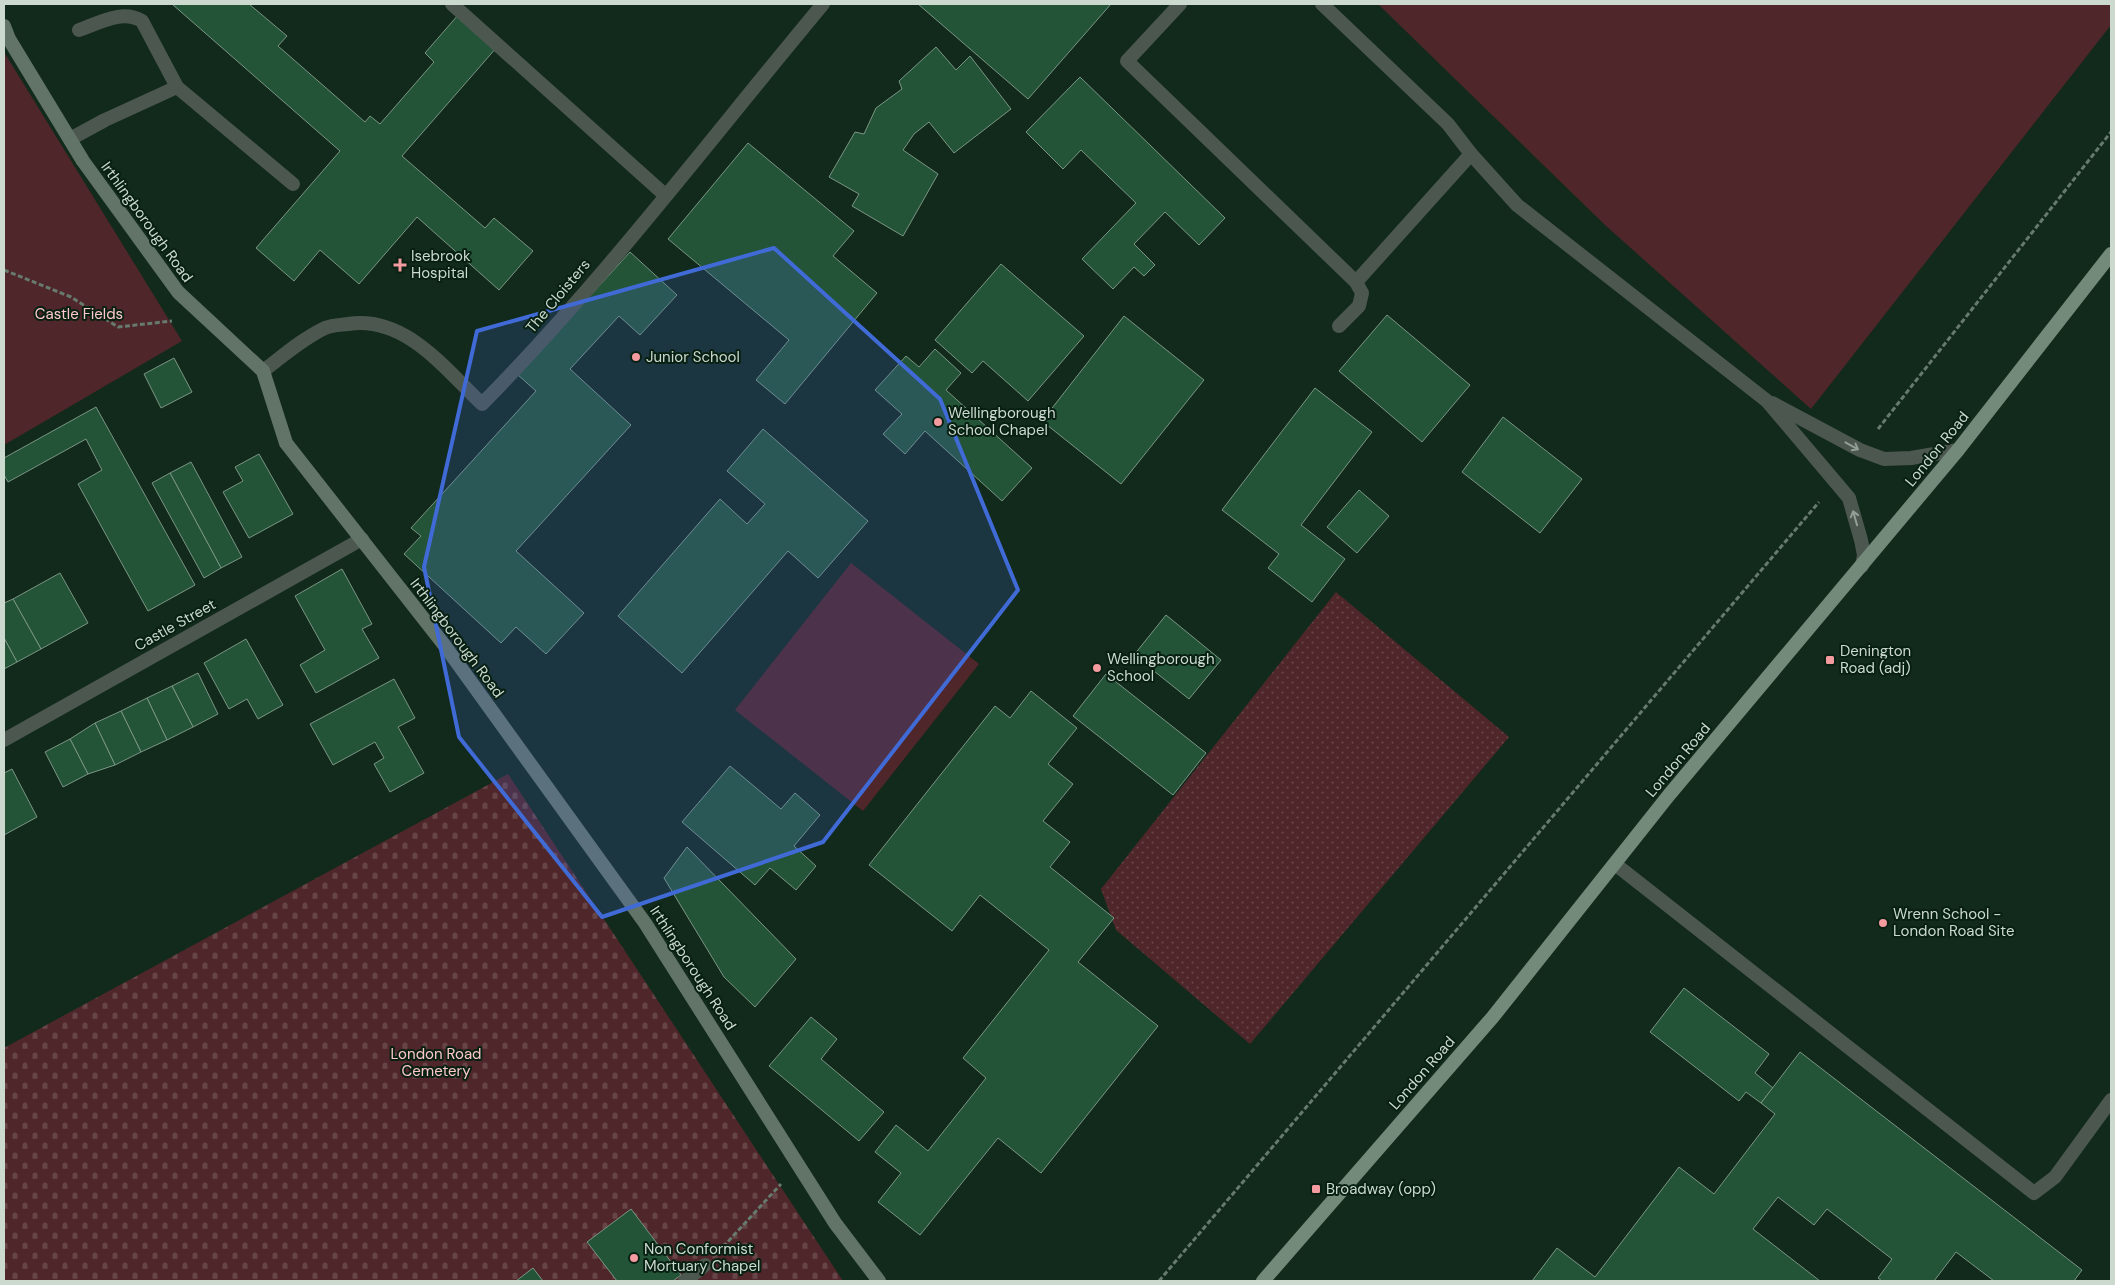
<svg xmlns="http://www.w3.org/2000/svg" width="2115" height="1285" font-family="'DM Sans',sans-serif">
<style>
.grass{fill:url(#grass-dots)}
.cemetery{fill:url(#cemetery-stones)}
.park{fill:#4f2629}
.building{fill:#235438;stroke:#7b9584}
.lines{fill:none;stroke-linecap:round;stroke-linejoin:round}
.path{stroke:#677a6e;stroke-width:3;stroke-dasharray:5 2.5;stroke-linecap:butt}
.service{stroke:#4c5750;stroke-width:14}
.minor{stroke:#4c5750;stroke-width:14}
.secondary{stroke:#627468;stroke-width:14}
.primary{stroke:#738a7b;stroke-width:14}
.oneway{stroke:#929e96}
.marked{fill:#406ad6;fill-opacity:0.2;stroke:#406ad6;stroke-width:4;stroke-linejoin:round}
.poi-dot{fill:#f49b9f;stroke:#082012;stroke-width:2}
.labels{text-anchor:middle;stroke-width:4;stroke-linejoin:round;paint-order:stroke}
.street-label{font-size:15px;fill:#cbd9cf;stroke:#082012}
.poi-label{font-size:15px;fill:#cbd9cf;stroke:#082012;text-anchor:start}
.park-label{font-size:15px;fill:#fdc8c9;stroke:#082012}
</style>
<defs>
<pattern id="grass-dots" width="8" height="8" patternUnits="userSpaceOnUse" patternTransform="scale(1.25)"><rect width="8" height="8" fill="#4f2629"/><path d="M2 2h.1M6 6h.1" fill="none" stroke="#674547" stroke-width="1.8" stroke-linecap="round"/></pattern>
<pattern id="cemetery-stones" width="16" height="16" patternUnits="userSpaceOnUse" patternTransform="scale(1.25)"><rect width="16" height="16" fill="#4f2629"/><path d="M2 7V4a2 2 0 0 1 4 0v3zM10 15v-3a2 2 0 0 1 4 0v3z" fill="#674547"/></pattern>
</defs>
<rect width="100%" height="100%" fill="#122a1b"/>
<path class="grass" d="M1336,592l173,145 -259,307 -134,-114 -15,-41z"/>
<path class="cemetery" d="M508,774l335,507h-839v-233z"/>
<g class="park">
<path d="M1378,4h733v21l-300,384 -206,-184z"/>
<path d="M4,52l178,289 -178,104z"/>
<path d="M851,563l128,101 -116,147 -128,-101z"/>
</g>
<g class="building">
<path d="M172,4h77l38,32 -9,10 87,76 5,-6 10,8 54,-62 -9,-9 34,-39 38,33 -95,109 83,72 9,-10 39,33 -34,39 -82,-73 -58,67 -39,-34 -26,31 -38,-33 84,-97z"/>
<path d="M918,4h193l-83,95z"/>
<path d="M936,47l20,23 14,-14 41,53 -57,44 -25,-31 -15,12 -11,16 35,24 -35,62 -51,-30 7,-12 -30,-17 26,-45 9,2 12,-26 26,-19 -3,-8z"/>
<path d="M1080,77l145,141 -26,27 -34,-33 -31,32 21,21 -11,11 -10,-9 -21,22 -31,-30 54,-56 -55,-53 -18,19 -37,-37z"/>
<path d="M748,143l106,88 -21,25 44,37 -92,111 -29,-24 33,-40 -121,-101z"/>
<path d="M630,252l47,43 -37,40 -21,-19 -49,53 61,56 -115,126 68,62 -38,41 -30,-27 -15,16 -97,-89 17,-18 -10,-8 125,-137 -18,-16z"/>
<path d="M1001,264l83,72 -56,65 -45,-40 -11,12 -37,-33z"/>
<path d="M1387,315l83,70 -48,57 -83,-71z"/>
<path d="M1124,316l80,64 -83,104 -79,-63z"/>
<path d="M935,349l26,24 -15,17 86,78 -30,33 -77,-70 -20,23 -22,-20 19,-20 -27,-24 31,-34 13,11z"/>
<path d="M174,358l18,34 -31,16 -17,-34z"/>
<path d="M1315,388l57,44 -71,93 44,34 -33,43 -44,-34 11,-14 -57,-44z"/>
<path d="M96,407l99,178 -47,26 -70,-127 24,-14 -16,-31 -78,43 -4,-7v-17z"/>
<path d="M1503,417l79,62 -42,54 -78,-61z"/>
<path d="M763,429l105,92 -50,57 -30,-27 -106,122 -64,-57 102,-117 27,25 18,-20 -38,-33z"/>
<path d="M259,454l34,60 -44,24 -26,-46 20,-11 -8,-14z"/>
<path d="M191,462l51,95 -21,11 -51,-95z"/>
<path d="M170,473l51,95 -17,10 -52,-95z"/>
<path d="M1359,490l30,26 -32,37 -30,-26z"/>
<path d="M342,569l30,55 -10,5 17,29 -63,35 -16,-28 25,-15 -30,-54z"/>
<path d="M60,573l28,50 -47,26 -28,-50z"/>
<path d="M13,599l28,50 -24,13 -13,-24v-35z"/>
<path d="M1166,615l55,45 -32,39 -55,-44z"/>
<path d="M4,638l13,24 -13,7z"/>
<path d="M246,639l37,66 -25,14 -11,-20 -18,10 -25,-46z"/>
<path d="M198,673l20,41 -25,13 -21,-41z"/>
<path d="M1106,674l100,79 -33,42 -100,-79z"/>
<path d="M394,679l21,39 -17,9 26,46 -34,19 -16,-28 10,-6 -9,-16 -42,23 -23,-41z"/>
<path d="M172,686l21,41 -26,13 -20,-42z"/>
<path d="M1031,691l46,37 -29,36 25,20 -30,37 27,21 -20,25 64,51 -36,44 80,64 -117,147 -43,-35 -78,97 -42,-33 23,-29 -26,-21 21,-27 32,26 58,-73 -23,-20 86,-108 -69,-55 -28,36 -83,-66 126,-159 15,12z"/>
<path d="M147,698l20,42 -26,12 -20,-41z"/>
<path d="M121,711l20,41 -26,13 -20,-42z"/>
<path d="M95,723l20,42 -27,9 -18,-35z"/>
<path d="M70,739l18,35 -25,13 -18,-35z"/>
<path d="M730,766l51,43 14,-16 25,22 -26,31 22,20 -20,24 -26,-22 -15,17 -73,-63z"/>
<path d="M12,769l25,48 -33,18v-62z"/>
<path d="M687,847l109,112 -41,48 -31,-30 -60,-99z"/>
<path d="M1684,988l85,66 -14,19 18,15 -12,15 -15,-11 -7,9 -89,-69z"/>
<path d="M811,1017l26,22 -16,20 63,53 -25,29 -90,-75z"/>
<path d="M1800,1052l282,218 -8,11h-80l-38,-29 -22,29h-52l-4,-3 14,-19 -65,-50 -13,16 -36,-28 -25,32 67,52h-288l25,-33 38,29 84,-110 35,27 61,-80 -14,-11z"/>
<path d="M631,1209l50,66 -8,6h-56l-30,-39z"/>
<path d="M533,1268l10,13h-27z"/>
</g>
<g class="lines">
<g class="path">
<path d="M4,270l67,27 47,30 54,-6"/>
<path d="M1878,429l233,-297"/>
<path d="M723,1247l58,-63"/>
<path d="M1159,1281l660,-779"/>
</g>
<g class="service">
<path d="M452,4l213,191"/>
<path d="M1180,4l-53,57 229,221 6,11 -3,13 -20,20"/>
<path d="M1322,4l126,120 23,30 46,51 250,196 82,97 12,42 3,15 -2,11"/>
<path d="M79,30c20,-7 43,-21 63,-9l35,66 116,97"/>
<path d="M70,139l35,-19 72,-33"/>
<path d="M1356,282l115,-128"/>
<path d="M1772,403l88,47 24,9 27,-1 47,-8"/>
<path d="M1615,864l419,329 21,-16 56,-77"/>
<path d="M685,1281l20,-16"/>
</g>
<g class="minor">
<path d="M263,371c20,-15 39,-32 62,-43 7,-3 15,-3 23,-4 57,-9 97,45 134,80 123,-125 229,-266 341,-400"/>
<path d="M4,740l358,-201"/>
</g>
<path class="secondary" d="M4,26l5,13 74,122 95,131 85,79 23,72 159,203 200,277 190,300 44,58"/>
<path class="primary" d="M1263,1281l229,-263 177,-223 289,-345 153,-196"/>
</g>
<defs><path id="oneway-shaft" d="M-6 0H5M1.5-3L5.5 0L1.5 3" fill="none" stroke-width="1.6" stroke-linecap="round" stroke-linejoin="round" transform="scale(1.25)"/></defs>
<g class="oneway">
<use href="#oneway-shaft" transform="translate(1852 446) rotate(29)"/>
<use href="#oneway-shaft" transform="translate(1855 518) rotate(-106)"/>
</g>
<path class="marked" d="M774,248l166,151 78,191 -195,252 -221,75 -143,-180 -35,-170 53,-236z"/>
<g class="poi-dot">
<path d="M397.5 257.5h5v5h5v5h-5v5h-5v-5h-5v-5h5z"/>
<circle cx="636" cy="357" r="5"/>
<circle cx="938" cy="422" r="5"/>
<rect x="1825" y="655" width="10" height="10" rx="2.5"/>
<circle cx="1097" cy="668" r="5"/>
<circle cx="1883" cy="923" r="5"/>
<rect x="1311" y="1184" width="10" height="10" rx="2.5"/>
<circle cx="634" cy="1258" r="5"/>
</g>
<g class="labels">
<g class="street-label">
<text transform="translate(147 222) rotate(54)" y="5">Irthlingborough Road</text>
<text transform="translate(558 296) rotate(-50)" y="5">The Cloisters</text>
<text transform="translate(1937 449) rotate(-51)" y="5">London Road</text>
<text transform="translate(175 625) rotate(-29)" y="5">Castle Street</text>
<text transform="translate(457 638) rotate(53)" y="5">Irthlingborough Road</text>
<text transform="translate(1678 760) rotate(-50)" y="5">London Road</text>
<text transform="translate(693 968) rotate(57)" y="5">Irthlingborough Road</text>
<text transform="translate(1422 1073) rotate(-49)" y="5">London Road</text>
</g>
<g class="poi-label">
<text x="411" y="261">Isebrook<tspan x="411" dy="17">Hospital</tspan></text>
<text x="646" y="362">Junior School</text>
<text x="948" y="418">Wellingborough<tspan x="948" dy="17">School Chapel</tspan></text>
<text x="1840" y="656">Denington<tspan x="1840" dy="17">Road (adj)</tspan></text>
<text x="1107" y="664">Wellingborough<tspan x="1107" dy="17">School</tspan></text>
<text x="1893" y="919">Wrenn School -<tspan x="1893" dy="17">London Road Site</tspan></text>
<text x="1326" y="1194">Broadway (opp)</text>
<text x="644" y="1254">Non Conformist<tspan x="644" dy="17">Mortuary Chapel</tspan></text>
</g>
<g class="park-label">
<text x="79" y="319">Castle Fields</text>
<text x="436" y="1059">London Road<tspan x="436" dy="17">Cemetery</tspan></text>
</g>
</g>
<rect width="2115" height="1285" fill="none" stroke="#cbd9cf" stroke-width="10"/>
</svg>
